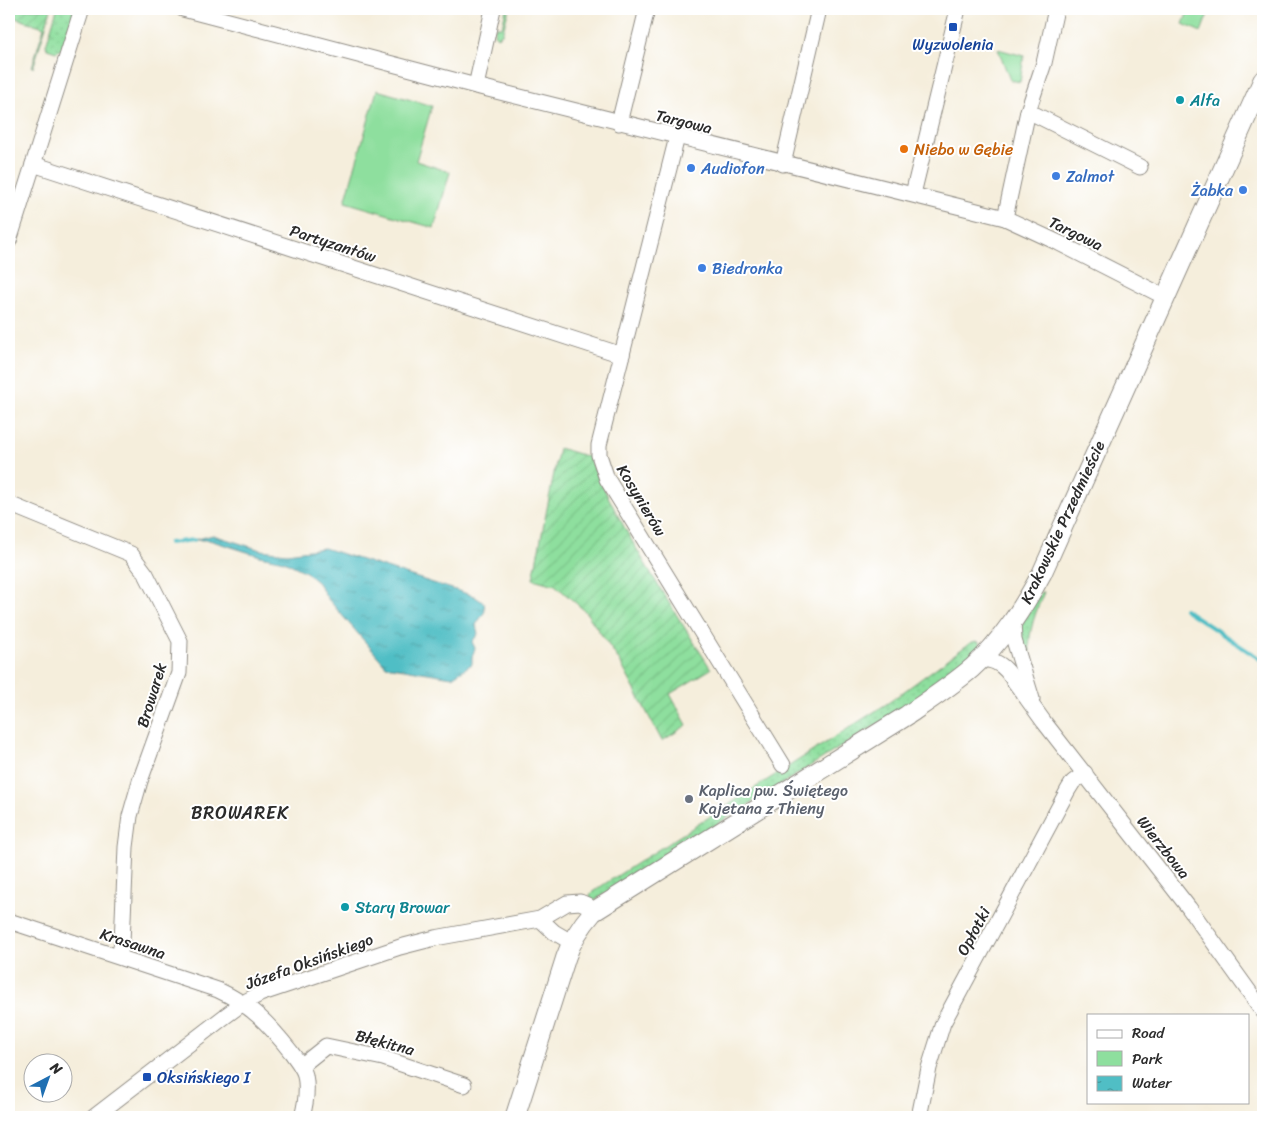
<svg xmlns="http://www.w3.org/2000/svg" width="1272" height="1126" font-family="Sriracha,sans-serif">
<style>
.grass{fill:url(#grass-dots);stroke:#5c8564}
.park{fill:#8edf9e;stroke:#5c8564}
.garden{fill:url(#garden-furrows);stroke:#5c8564}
.water{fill:url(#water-ripples);stroke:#3e7478}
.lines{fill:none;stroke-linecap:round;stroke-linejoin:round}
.stream{stroke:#50bec5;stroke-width:4}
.minor-casing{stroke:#908c84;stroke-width:17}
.tertiary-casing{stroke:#908c84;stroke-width:21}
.minor{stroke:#fff;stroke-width:15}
.tertiary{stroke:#fff;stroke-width:19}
.transit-dot{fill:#1a4fb4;stroke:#fff;stroke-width:2}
.culture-dot{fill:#0f9aa8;stroke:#fff;stroke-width:2}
.food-dot{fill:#e8710a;stroke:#fff;stroke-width:2}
.shop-dot{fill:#3f7fe0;stroke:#fff;stroke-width:2}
.worship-dot{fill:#6b7280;stroke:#fff;stroke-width:2}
.labels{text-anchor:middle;stroke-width:4;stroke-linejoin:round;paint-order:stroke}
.transit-label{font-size:16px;fill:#164399;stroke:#fff}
.culture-label{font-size:16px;fill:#0d838f;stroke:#fff;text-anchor:start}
.street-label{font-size:16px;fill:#2b2b2b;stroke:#fff}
.food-label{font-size:16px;fill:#c56008;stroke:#fff;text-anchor:start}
.shop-label{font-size:16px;fill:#366cbe;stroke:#fff;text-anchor:start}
.worship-label{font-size:16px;fill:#5b616d;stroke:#fff;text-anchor:start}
.neighbourhood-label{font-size:18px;letter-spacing:1px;fill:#2b2b2b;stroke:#fff}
</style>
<defs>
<pattern id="grass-dots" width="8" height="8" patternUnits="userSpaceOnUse" patternTransform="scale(1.25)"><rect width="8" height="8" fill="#8edf9e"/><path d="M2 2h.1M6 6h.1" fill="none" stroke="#7bc088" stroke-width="1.8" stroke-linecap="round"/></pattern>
<pattern id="garden-furrows" width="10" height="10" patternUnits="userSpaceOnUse" patternTransform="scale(1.25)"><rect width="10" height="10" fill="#8edf9e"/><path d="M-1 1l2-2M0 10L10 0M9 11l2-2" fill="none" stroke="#7bc088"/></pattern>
<pattern id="water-ripples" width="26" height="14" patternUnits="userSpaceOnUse" patternTransform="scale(1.25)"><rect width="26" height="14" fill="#50bec5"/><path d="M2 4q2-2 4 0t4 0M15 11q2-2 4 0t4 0" fill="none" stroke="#439ba0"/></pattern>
</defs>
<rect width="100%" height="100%" fill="#fff"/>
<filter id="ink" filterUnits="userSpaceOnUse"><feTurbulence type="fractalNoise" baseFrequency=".02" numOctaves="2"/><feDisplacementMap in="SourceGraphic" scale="10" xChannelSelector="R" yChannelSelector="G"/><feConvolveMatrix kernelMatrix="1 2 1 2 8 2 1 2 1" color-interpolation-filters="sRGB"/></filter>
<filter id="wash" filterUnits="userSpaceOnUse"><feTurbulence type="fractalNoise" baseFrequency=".0096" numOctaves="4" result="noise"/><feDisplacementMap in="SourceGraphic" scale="20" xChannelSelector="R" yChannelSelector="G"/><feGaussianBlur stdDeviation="1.12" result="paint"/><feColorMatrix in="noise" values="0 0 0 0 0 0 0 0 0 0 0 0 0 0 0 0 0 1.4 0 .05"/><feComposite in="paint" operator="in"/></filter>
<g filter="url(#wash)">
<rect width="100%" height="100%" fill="#f5eedc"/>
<g class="grass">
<path d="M57,9h19l-14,40 -6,3 -9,-3 -1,-4z"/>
<path d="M506,9h3l-7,25 -5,3 -3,-3 1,-7h7z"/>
<path d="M1041,592h3c-7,17 -17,41 -14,60l-5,1c-11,-27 2,-39 16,-61z"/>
<path d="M976,641l3,1 2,5 -16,16 -44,34 -326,203h-4l-1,-3 1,-4 18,-12 279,-178 82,-60z"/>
</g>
<g class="park">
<path d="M1189,9h21l-9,23 -18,-8z"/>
<path d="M998,49l26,7 -4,26 -10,-2z"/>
<path d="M377,90l55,16 -16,55 34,11 -16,56 -89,-26z"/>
</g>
<g class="garden">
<path d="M9,9h42l-18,59 -1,-1 12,-40 -35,-11z"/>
<path d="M559,448l30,9c33,74 78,143 122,212l-41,25 17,31 -25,16 -43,-81 -34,-49 -30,-26 -22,-6z"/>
</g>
<path class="water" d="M213,535l48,15 26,3 37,-5 150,48 10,7 1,8 -9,14 2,9 -6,8 3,6 -3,9v7l-20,13 -66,-11 -58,-67 -10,-16 -12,-11 -22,-11 -24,-5 -51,-16h-15z"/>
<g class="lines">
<g class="stream">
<path d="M169,543l25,-3"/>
<path d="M1184,609l79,52"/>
</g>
</g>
</g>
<g filter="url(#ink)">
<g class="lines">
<g class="minor-casing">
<g id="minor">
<path d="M183,9l293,77 529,132 54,25 106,54"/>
<path d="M476,86l17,-77"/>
<path d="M1028,111l112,56"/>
<path d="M619,123l28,-114"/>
<path d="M677,137l-78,308v10l8,24 176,286"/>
<path d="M33,164l589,191"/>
<path d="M783,164l36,-155"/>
<path d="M913,194l45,-185"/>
<path d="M1005,218l23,-107 16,-48 12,-54"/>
<path d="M9,241l73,-232"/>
<path d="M9,504l122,50 15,20 34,67 -1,32 -39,108 -10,35 -4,31 -4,96 -3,13"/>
<path d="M1013,621l1,19 18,59"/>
<path d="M981,659c11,1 18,3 26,12l37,51 145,186 74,103"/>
<path d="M540,919l14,13 17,10"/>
<path d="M9,921l209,69c33,15 51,34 73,62 5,7 12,15 14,23 3,15 1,28 -3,42"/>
<path d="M301,1066l25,-20 57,12 81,27"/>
<path d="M94,1117l130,-100 19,-14 17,-9 140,-47 35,-9 105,-19 27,-16 13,-1 7,3 6,7"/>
<path d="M919,1117l10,-49 14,-45 125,-233 5,-8 12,-9"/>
</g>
</g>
<g class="tertiary-casing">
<path id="tertiary" d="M515,1117l51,-160c6,-18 15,-31 27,-45l313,-196c22,-15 45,-30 66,-48 30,-27 51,-60 70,-95l221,-493"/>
</g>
<use href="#minor" class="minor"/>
<use href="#tertiary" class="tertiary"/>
</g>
</g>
<g class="transit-dot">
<rect x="948" y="22" width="10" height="10" rx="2.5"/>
<rect x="142" y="1072" width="10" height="10" rx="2.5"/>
</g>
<g class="culture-dot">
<circle cx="1180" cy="100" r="5"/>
<circle cx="345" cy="907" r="5"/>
</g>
<circle class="food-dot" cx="904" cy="149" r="5"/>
<g class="shop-dot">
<circle cx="691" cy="168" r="5"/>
<circle cx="1056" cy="176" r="5"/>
<circle cx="1243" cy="190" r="5"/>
<circle cx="702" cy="268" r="5"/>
</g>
<circle class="worship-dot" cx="689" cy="799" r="5"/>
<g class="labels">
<g class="transit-label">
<text x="953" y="50">Wyzwolenia</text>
<text x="157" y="1083" text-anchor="start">Oksińskiego I</text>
</g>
<g class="culture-label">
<text x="1190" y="106">Alfa</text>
<text x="355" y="913">Stary Browar</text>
</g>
<g class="street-label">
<text transform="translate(684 121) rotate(14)" y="6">Targowa</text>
<text transform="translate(1076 233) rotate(26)" y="6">Targowa</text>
<text transform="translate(333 243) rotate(18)" y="6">Partyzantów</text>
<text transform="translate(642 500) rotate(59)" y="6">Kosynierów</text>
<text transform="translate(1062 522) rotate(-65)" y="6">Krakowskie Przedmieście</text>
<text transform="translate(151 695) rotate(-73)" y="6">Browarek</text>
<text transform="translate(1164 847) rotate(52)" y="6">Wierzbowa</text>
<text transform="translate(973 931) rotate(-62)" y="6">Opłotki</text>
<text transform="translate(133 943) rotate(18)" y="6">Krasawna</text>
<text transform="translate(309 961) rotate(-20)" y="6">Józefa Oksińskiego</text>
<text transform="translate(385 1042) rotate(15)" y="6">Błękitna</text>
</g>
<g class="food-label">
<text x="914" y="155">Niebo w Gębie</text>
</g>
<g class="shop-label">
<text x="701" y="174">Audiofon</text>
<text x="1066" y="182">Zalmot</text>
<text x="1233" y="196" text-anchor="end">Żabka</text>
<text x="712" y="274">Biedronka</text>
</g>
<g class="worship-label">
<text x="699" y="796">Kaplica pw. Świętego<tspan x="699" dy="18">Kajetana z Thieny</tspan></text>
</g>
<g class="neighbourhood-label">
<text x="240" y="819">BROWAREK</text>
</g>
</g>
<rect width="1272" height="1126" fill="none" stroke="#fff" stroke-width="30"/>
<rect x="1087" y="1014" width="162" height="90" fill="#ffffff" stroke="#aaaaaa"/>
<rect x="1097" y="1030" width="25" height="8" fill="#ffffff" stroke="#aaaaaa"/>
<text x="1132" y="1038" font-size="15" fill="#2b2b2b">Road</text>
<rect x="1097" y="1051" width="25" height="15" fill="#8edf9e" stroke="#aaaaaa"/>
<text x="1132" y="1064" font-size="15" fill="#2b2b2b">Park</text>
<rect x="1097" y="1076" width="25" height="15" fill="url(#water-ripples)" stroke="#aaaaaa"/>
<text x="1132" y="1088" font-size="15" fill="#2b2b2b">Water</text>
<g transform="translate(48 1078) rotate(41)"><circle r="24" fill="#ffffff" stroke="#aaaaaa"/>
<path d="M0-4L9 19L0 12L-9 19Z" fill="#1f6fb2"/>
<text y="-8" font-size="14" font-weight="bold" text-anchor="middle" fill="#2b2b2b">N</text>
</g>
</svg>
